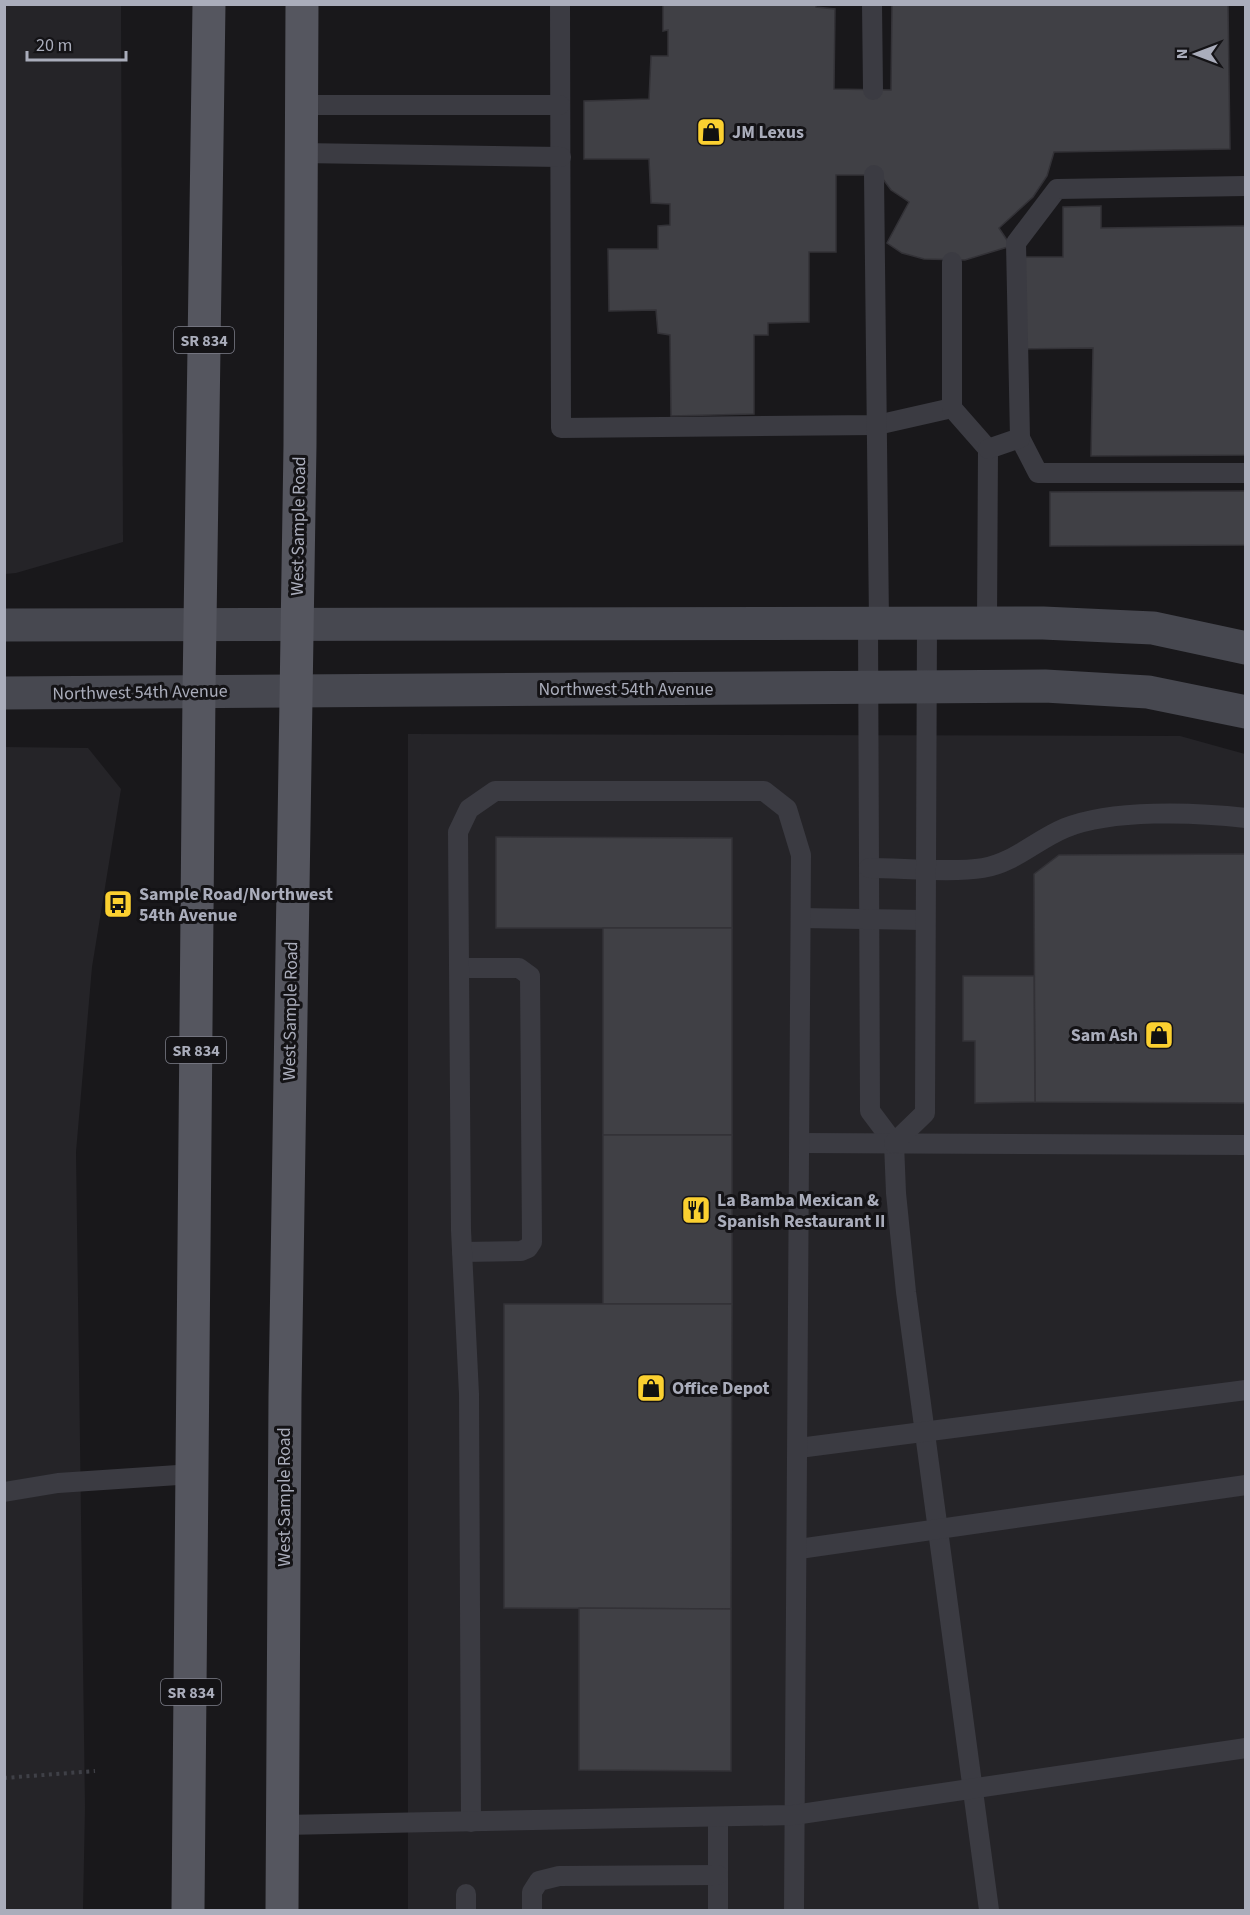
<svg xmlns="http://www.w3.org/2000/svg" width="1250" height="1915" font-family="'Source Sans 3',sans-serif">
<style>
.built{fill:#252428}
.building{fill:#404045;stroke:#333237;stroke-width:1.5}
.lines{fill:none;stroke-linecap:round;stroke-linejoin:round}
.path{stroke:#3f4047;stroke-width:4;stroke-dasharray:3 4.5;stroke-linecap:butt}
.lane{stroke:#3b3b42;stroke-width:20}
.secondary{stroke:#474850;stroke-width:33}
.primary{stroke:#55565f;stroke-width:33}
.labels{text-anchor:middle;stroke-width:6;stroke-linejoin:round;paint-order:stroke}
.shield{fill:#141316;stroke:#7d7f8a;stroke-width:1.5}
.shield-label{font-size:16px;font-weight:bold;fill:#aaadbb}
.poi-label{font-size:18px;font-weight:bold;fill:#aaadbb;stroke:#141316;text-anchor:start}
.street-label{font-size:18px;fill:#aaadbb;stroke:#141316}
</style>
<rect width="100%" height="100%" fill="#19181b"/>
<g class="built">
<path d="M4,5h117l2,537 -107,31 -11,1z"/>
<path d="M408,734l772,2 65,18v1156h-837z"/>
<path d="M5,747l83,1 33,41 -29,178 -16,185 9,655 -2,103h-78z"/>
</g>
<g class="building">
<path d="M611,4h205v3l19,2 -1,80 57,1 1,-86h336l2,145 -176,3 -7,24 -14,21 -34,31 12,18 -46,14 -41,-1 -22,-6 -15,-10 22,-41 -18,-12 -11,-15h-44v77h-27v70l-41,1v12h-14v79l-83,2 -1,-81 -12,-2 -2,-23 -47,1 -1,-62h50v-23l12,-1v-21l-19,-1 -2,-44h-65v-58l65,-2 2,-43h17v-26l-5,1v-26z"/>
<path d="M1101,206v22l145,-2v229l-155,1 2,-108 -83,1 -1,-92h54v-50z"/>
<path d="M1246,491v54l-196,1v-54z"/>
<path d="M496,837l236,1v90h-236z"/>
<path d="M1246,854v249l-211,-1 -1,-228 25,-19z"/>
<rect x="603" y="928" width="129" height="207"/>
<path d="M963,976h71l1,126 -60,1v-62h-12z"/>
<rect x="603" y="1135" width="129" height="169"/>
<path d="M504,1304h228l-1,305 -227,-1z"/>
<path d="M579,1608l152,1v162l-152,-1z"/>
</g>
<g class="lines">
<path class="path" d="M4,1778l91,-7"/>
<g class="lane">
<path d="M560,4l1,424 316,-3 75,-17"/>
<path d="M872,4l1,86"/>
<path d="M302,105h258"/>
<path d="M301,153l260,4"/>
<path d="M874,175l5,447"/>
<path d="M952,262v146l36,41 -1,174"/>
<path d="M1020,438l18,35h208"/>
<path d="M988,449l32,-11 -4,-195 41,-54 189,-3"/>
<path d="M868,623l2,488 24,32 2,50 10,99 83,618"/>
<path d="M869,868c33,0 83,5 114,0 31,-5 53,-28 82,-40 47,-19 130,-16 181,-10"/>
<path d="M801,918l124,2"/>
<path d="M459,968h60l11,8 2,266 -4,6 -7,3 -59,1"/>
<path d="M800,1143l446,2"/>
<path d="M894,1143l31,-30 2,-490"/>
<path d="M799,1448l447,-58"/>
<path d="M4,1492l54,-9 135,-9"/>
<path d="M799,1549l447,-64"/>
<path d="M718,1817v93"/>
<path d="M471,1822l-2,-428 -8,-164 -3,-398 11,-23 26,-18h269l23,18 14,46 -7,1055"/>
<path d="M283,1825l511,-10 452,-67"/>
<path d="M466,1894v16"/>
<path d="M532,1910v-18l7,-11 20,-5 159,-1"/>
</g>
<g class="secondary">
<path d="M4,625l1039,-2 110,5 93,20"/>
<path d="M4,693l1041,-7 103,6 98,20"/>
</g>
<g class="primary">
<path d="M188,1910l11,-1218 10,-688"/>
<path d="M282,1910l3,-514 15,-951 2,-441"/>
</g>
</g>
<defs>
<g id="shop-square" transform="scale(1.5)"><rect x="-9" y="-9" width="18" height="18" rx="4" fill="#fbd030" stroke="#141316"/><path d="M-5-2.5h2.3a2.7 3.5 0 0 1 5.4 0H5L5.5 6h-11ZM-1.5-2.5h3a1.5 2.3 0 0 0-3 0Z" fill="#111"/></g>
<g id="bus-square" transform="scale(1.5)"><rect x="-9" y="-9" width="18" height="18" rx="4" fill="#fbd030" stroke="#141316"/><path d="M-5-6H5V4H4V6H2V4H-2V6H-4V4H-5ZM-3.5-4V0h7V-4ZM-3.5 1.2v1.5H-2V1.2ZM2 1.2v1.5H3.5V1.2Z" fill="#111"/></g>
<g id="restaurant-square" transform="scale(1.5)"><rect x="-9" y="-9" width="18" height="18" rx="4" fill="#fbd030" stroke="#141316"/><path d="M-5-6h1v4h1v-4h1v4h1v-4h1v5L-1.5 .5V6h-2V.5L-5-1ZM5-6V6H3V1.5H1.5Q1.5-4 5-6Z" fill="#111"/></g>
</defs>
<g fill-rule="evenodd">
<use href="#shop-square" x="711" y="132"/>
<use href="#bus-square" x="118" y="904"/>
<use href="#shop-square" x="1159" y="1035"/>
<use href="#restaurant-square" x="696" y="1210"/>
<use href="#shop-square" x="651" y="1388"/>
</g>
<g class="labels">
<g class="shield">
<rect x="174" y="327" width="60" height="26" rx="4.5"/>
<rect x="166" y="1037" width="60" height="26" rx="4.5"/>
<rect x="161" y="1679" width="60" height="26" rx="4.5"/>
</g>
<g class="shield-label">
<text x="204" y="346">SR 834</text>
<text x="196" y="1056">SR 834</text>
<text x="191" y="1698">SR 834</text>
</g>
<g class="poi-label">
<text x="732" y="138">JM Lexus</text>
<text x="139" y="900">Sample Road/Northwest<tspan x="139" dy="21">54th Avenue</tspan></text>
<text x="1138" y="1041" text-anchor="end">Sam Ash</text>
<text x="717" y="1206">La Bamba Mexican &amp;<tspan x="717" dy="21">Spanish Restaurant II</tspan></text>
<text x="672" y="1394">Office Depot</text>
</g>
<g class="street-label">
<text transform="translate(298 526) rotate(-89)" y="6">West Sample Road</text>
<text x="626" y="695">Northwest 54th Avenue</text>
<text transform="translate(140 692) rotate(-1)" y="6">Northwest 54th Avenue</text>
<text transform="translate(290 1011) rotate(-89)" y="6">West Sample Road</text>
<text transform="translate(284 1497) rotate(-90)" y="6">West Sample Road</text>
</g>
</g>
<rect width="1250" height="1915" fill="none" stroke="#aaadbb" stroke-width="12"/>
<g transform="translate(1196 54) rotate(270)" stroke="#141316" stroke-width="4.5" paint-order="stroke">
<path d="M0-4.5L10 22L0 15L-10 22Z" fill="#aaadbb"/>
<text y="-9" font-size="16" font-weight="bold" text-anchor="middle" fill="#aaadbb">N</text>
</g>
<path d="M27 51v9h99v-9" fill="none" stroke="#aaadbb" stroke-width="3"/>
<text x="36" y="51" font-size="18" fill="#aaadbb" stroke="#141316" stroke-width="4.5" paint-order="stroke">20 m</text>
</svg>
